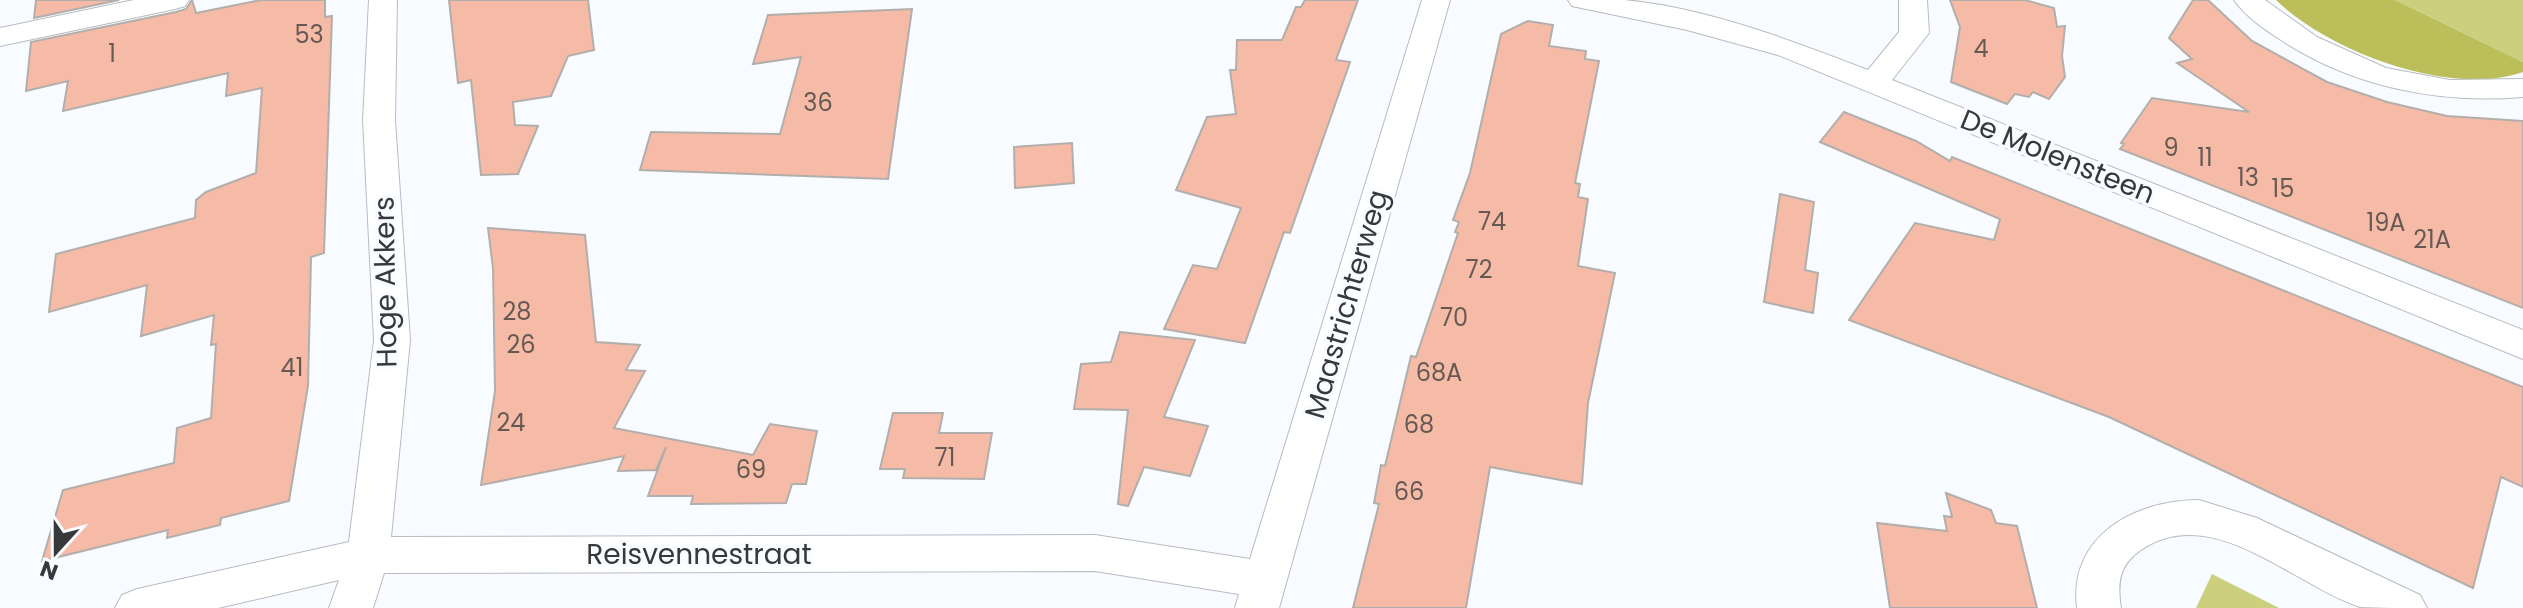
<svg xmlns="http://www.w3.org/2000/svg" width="2523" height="608" font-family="Poppins,sans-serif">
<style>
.green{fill:#cccf7e}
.forest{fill:#bcbe5a}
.building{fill:#f6bba6;stroke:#b2aeac;stroke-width:2}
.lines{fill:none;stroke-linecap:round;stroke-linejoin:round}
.minor-casing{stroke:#b8bbbf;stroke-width:2}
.minor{fill:#fff;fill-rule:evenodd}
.labels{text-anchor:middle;stroke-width:7;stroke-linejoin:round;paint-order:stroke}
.number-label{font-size:24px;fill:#665954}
.street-label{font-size:28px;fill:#363839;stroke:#f8fbff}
</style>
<rect width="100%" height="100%" fill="#f8fbff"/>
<g class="green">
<path d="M2395,0h128v62z"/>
<path d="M2212,574l67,34h-83z"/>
</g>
<path class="forest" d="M2276,0h119l128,62v10c-73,26 -195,-21 -247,-72z"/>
<g class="building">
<path d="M36,0h83l-85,18z"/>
<path d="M192,0l4,13 65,-13h64v17l7,-1 -8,237 -13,4 -3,129 -19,115 -68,17 -1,7 -53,13 1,-8 -126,31 21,-71 111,-27 3,-35 34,-10 5,-74 -5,1 3,-30 -73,21 6,-51 -98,27 7,-58 139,-36 1,-18 10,-8 50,-19 6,-85 -36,8 2,-23 -165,38 5,-30 -42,10 5,-49 145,-30 10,-3z"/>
<path d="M449,0h139l6,50 -26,6 -17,40 -38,6 2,23 23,1 -20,48 -37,1 -10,-95 -13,3z"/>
<path d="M1305,0h53l-22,60 14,2 -60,171 -6,-1 -39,111 -81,-14 29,-64 24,4 24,-61 -65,-18 31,-73 29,-3 -6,-44h6l1,-30h45l14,-33h5z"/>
<path d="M1950,0h75l29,8 3,19 8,-1 -3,30 3,21 -16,22 -16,-7 -4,5 -14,-3 -8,10 -56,-22 9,-55z"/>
<path d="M2193,0h15l44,41 75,41 60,20 60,14 76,5v187l-403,-159 4,-5 -3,-1 31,-45 97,14 -72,-49 15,-4 -23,-21z"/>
<path d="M912,9l-24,170 -248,-9 11,-38 129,2 21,-77 -48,7 15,-49z"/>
<path d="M1528,21l25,4 -4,21 37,5 -1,8 14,2 -24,122 5,1 -2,13 10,2 -10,67 37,7 -27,130 -6,81 -92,-17 -24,141h-113l26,-104 -5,-1 7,-38 4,1 26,-110 5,1 42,-124 -3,-1 4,-10 -6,-2 17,-47 31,-139z"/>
<path d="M1844,112l72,29 34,20 2,-4 571,230v100l-22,-10 -28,111 -364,-171 -260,-97 66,-97 79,17 6,-21 -180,-77z"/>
<path d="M1072,143l2,40 -59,5 -1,-41z"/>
<path d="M1780,194l34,8 -9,68 13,3 -5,40 -49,-11z"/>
<path d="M488,228l97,7 11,107 44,3 -14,25 19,1 -31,57 139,27 17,-31 47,7 -11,53h-14l-6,19 -95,1 2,-8h-45l18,-49 -10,23 -38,1 6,-15 -143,29 14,-94 -2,-123z"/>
<path d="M1120,332l75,8 -31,77 44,9 -18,50 -46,-9 -16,39 -10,-2 10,-94 -54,-1 7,-45 30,-2z"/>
<path d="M893,413h50l-4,20h53l-8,46 -81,-1 2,-9h-25z"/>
<path d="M1946,493l45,17 5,13 21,3 20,82h-147l-13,-85 70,8 -3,-15 8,1z"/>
</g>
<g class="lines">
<g class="minor-casing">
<g id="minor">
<path d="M134,0h55l-4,6 -10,3 -175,37v-18z"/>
<path d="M369,0h28l-2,120 15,220 -19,197 704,-2 155,24 172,-559h28l-171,608h-44l4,-14 -144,-23 -711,2 -11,35h-44l10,-28 -121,28h-103l7,-13 15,-6 212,-47 25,-202 -11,-220z"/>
<path d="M1568,0c18,0 37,0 56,0 80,7 169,41 244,70l31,-38v-32h28l2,33 -37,47 631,250v29l-745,-304 -91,-25 -115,-24z"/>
<path d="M2234,0h31l52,37 69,31 64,12 73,-1v18c-85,7 -170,-10 -242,-57 -17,-11 -36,-24 -47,-40z"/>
<path d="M2199,500l58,18 163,77 7,13c-20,0 -49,0 -67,-1 -67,-22 -148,-106 -219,-57 -22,15 -24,33 -20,58h-44c-9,-72 58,-108 122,-108z"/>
</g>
</g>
<use href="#minor" class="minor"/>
</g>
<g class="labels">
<g class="number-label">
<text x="309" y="43">53</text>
<text x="1981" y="57">4</text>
<text x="112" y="62">1</text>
<text x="818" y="111">36</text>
<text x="2171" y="156">9</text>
<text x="2205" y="166">11</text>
<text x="2248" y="186">13</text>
<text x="2283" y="197">15</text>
<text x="1492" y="230">74</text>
<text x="2386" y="231">19A</text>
<text x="2432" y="248">21A</text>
<text x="1479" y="278">72</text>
<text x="517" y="320">28</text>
<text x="1454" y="326">70</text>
<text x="521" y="353">26</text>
<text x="292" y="376">41</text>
<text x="1439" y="381">68A</text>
<text x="511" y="431">24</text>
<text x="1419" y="433">68</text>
<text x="945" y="466">71</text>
<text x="751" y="478">69</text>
<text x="1409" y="500">66</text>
</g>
<g class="street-label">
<text transform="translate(2058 156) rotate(22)" y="10">De Molensteen</text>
<text transform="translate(385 282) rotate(-91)" y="10">Hoge Akkers</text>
<text transform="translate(1346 304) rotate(-74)" y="10">Maastrichterweg</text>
<text x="699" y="564">Reisvennestraat</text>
</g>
</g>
<g transform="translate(56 552) rotate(201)" stroke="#f8fbff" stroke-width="6" paint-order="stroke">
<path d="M0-6L14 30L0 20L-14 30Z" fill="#363839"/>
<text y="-12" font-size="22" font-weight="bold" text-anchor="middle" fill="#363839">N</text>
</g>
</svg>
